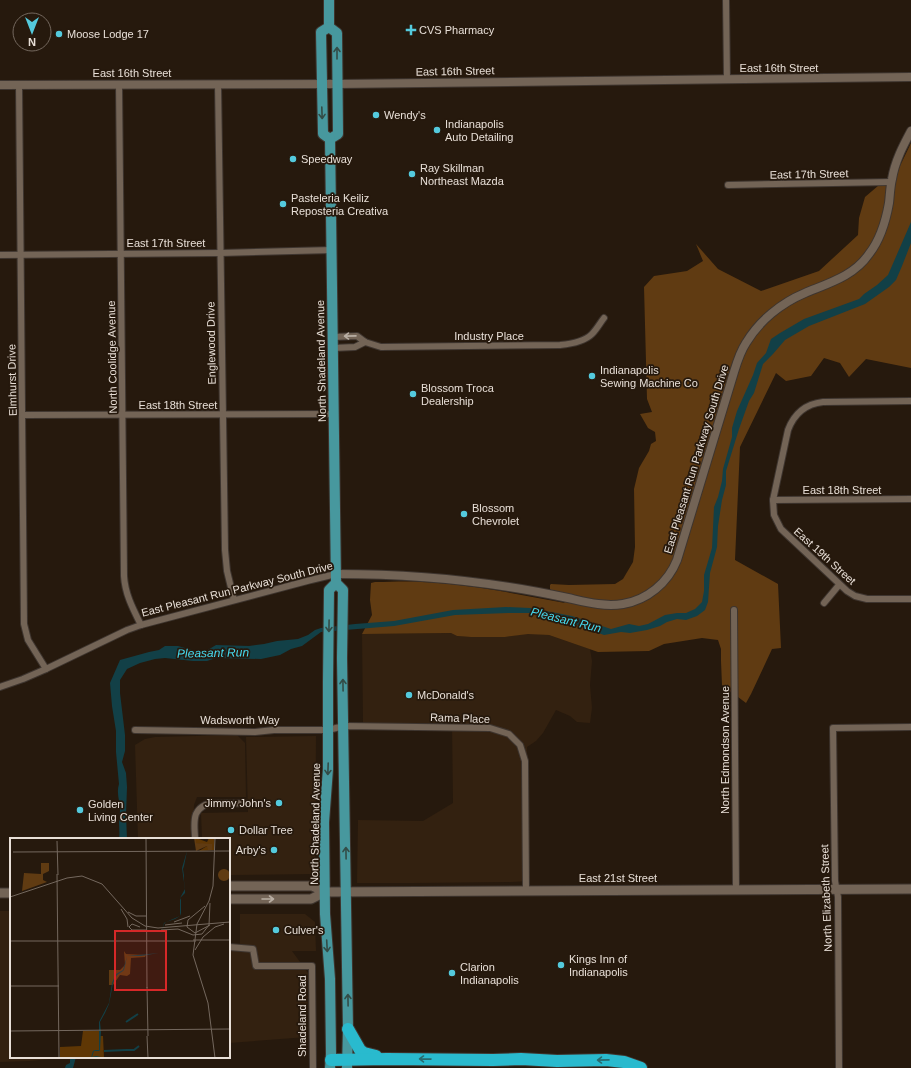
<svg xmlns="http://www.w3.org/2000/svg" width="911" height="1068" font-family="Helvetica,sans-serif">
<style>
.built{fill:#332110}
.forest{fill:#603b12}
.water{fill:#124047}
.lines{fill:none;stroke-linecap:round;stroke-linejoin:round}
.minor-casing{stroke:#3e352f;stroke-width:8}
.tertiary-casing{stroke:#3e352f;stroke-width:10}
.secondary-casing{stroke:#3e352f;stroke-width:11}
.primary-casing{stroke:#3e352f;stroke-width:12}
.motorway-casing{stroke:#3e352f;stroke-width:14}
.minor{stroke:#736456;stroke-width:6}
.tertiary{stroke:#736456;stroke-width:8}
.secondary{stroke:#736456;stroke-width:9}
.primary{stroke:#47989e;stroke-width:10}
.motorway{stroke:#29bace;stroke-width:12}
.oneway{stroke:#334c47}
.oneway2{stroke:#b9aea3}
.oneway3{stroke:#286a6e}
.poi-dot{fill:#54cadd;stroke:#26190d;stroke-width:1.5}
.labels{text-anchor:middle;stroke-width:3.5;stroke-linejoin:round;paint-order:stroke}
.poi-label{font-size:11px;fill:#e8dfd7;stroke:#26190d;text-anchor:start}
.street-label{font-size:11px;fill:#e8dfd7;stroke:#26190d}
.water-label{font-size:12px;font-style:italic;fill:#46daef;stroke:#26190d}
.inset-river{fill:none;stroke:#124047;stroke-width:2}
.inset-road{fill:none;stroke:#74685e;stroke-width:1}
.view{fill:#d62828;fill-opacity:0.15;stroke:#d62828;stroke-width:2}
.inset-edge{fill:none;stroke:#e8dfd7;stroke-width:2}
</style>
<rect width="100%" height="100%" fill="#26190d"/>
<g class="built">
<path d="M451,633l6,3 14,1h34l23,-4 21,2 41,14 2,12 -2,24 2,23 -2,15 -13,-1 -7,-6 -14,-6 -13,23 -7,8 -9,6v5l1,6 2,123 -19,1 -97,1h-57l1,-63 65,1 30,-18 -1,-80h-89l-1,-89z"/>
<path d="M237,735l8,8 1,54h-49l-3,8 -1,34h-55l-3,-94 10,-6 10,-2z"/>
<path d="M316,736l-1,138 -86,1v-36h-27l-1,-26 47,-1 -2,-75z"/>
<path d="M0,911h11v146h60l-41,4 -30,1z"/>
<path d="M240,914h65l10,8 1,29h-24l16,22 -1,64 -78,6v-92l11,-1z"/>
</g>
<path class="forest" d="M911,143v225l-45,-9 -17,18 -9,-14 -16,-5 -13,18 -25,5 -10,-8 -36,74 -5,113 43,24 3,64 -9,1 -21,45 -5,9 -24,-18 -1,-24v-12l-3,-9 -16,-2 -38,6 -15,7 -51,1 -49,-17 -21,-1 -23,3h-34l-14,-1 -6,-3 -89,1 10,-19 -2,-15 1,-17 4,-1c16,0 31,-1 47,0 47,2 95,12 143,21l-15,-14v-4l1,-1 18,1 46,-1 8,-5 10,-17 2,-15 -1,-58 5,-21 10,-17 2,-7 5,-3 -1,-9 -7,-4 -8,-14 12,-2 -5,-13 -3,-112 10,-11 33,-5 16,-10 -7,-17 22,25 43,22 58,-20 39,-36 1,-17 6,-21 34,-29z"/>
<g class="water">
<path d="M911,222v21l-9,23 -6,14 -7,7 -24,17 -56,22 -24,14 -12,14 -10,10 -9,29 -5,8 -10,28 -13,42v14l-4,15 -4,26 -1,21 -7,26 -2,29 -3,8 -8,6 -11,4 -9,-1 -10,3 -7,4 -13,4 -17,3 -9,-1 -17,3 -43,-16 -31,-6h-22l-53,2 -61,11 -73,6 -19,14 -11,3 -11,6 -19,4 -45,-1 -9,3h-14l-28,-3 -10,1 -15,4 -13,6 -7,11v13l5,42v16l-3,11 4,11 1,14 -1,28 1,24h-8c1,-6 0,-11 0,-16 0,-5 1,-9 1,-13 0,-9 -4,-17 -1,-26l-3,-32v-21l-4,-25 -2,-23 10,-23 29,-8 10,-2 6,-4h13l21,6 7,-1 10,-6 33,1 15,-2 13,-3 21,-2 10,-4 7,-5 6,-2 34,-4 39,-3 59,-11 53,-3 24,1 42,8 39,13 18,-5 10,2 9,-2 17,-9 12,-2h9l9,-4 7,-7 2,-11v-16l8,-27 2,-41 4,-10 4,-16 1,-12 9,-32v-9l5,-17 16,-36 4,-12 9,-10 5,-14 9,-6 24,-14 55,-20 5,-5 13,-9 11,-10z"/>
<path d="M70,1057h6l-3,11h-8l1,-3 4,-2z"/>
</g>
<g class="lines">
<g class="minor-casing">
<g id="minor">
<path d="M726,0l1,79"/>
<path d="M19,84l5,540 4,16 18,29"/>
<path d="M119,84l5,492c1,18 9,33 17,49"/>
<path d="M218,84l7,466 2,21 7,29"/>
<path d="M728,185l163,-3"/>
<path d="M0,255l220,-2 112,-3"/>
<path d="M333,337l24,-1 8,6 16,5 179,-2c11,-1 24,-3 32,-11 5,-5 8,-11 12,-16"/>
<path d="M333,348l22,-1 10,-5"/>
<path d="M911,401l-88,1c-18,2 -29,12 -35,28l-15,70 1,15 7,14 66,62 8,5 12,3h44"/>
<path d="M23,415l311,-1"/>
<path d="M773,500l138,-1"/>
<path d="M824,603l15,-18"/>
<path d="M734,610l2,279"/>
<path d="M0,687l23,-8 23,-10 81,-39 14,-5 170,-45 25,-6"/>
<path d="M135,730l120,2 19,-2h54l16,-4 146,2 19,6 11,11 5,16 1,130"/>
<path d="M195,839c0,-8 -2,-17 1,-25 2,-4 5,-7 9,-9 8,-4 39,-1 50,-1"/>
<path d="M229,947l24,2 3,17h56l1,102"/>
<path d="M839,1068l-1,-171 -3,-16 -2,-153 78,-1"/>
</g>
</g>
<g class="tertiary-casing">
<g id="tertiary">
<path d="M0,85l337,-1 574,-7"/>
<path d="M336,574c58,0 116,4 173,13 20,3 40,7 59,11 18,4 36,9 55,6 24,-4 45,-21 54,-44l57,-188c3,-10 6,-20 12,-29 13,-22 35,-40 59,-50 24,-10 49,-17 64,-39 11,-14 17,-34 20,-51 1,-8 1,-16 3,-24 3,-18 11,-33 19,-48"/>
</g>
</g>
<g class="secondary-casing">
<g id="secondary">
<path d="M229,886h83l13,6"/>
<path d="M0,893h11"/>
<path d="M229,899h82l14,-7 586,-3"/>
</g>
</g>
<g class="primary-casing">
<g id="primary">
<path d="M329,0v27"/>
<path d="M329,27l8,6 1,101 -8,5"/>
<path d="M329,27l-8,5 2,102 7,5"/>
<path d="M330,139l6,444 7,7 -1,68 6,371 -1,39"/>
<path d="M330,1068l1,-14 -1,-75 -5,-65 -1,-92 4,-53v-88l1,-91 7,-7"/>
</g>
</g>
<g class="motorway-casing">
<g id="motorway">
<path d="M348,1029l12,21 4,3 12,3"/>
<path d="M331,1060l56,-1 106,1 28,-1 36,2 49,-1 18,2 17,6"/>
</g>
</g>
<use href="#minor" class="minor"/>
<use href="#tertiary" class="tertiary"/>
<use href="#secondary" class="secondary"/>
<use href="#primary" class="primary"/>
<use href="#motorway" class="motorway"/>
</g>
<defs><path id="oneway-shaft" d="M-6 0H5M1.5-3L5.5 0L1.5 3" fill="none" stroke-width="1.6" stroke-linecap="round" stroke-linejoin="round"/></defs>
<g class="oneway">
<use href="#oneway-shaft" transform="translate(337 53) rotate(-90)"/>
<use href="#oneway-shaft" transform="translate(322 113) rotate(88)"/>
<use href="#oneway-shaft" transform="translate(329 626) rotate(91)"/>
<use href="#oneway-shaft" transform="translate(343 685) rotate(-91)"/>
<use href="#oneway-shaft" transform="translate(328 769) rotate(92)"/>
<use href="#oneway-shaft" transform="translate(346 853) rotate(-91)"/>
<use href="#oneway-shaft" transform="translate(327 946) rotate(87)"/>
<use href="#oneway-shaft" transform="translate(348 1000) rotate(-91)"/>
</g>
<g class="oneway2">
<use href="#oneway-shaft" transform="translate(350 336) rotate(179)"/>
<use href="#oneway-shaft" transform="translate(268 899)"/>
</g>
<g class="oneway3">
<use href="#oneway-shaft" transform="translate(425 1059) rotate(-179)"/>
<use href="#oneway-shaft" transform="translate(603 1060) rotate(179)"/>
</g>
<g class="poi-dot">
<path d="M409 24h4v4h4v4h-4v4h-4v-4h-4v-4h4z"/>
<circle cx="59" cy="34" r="4"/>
<circle cx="376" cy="115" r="4"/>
<circle cx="437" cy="130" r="4"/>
<circle cx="293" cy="159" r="4"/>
<circle cx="412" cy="174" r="4"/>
<circle cx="283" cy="204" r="4"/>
<circle cx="592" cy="376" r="4"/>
<circle cx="413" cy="394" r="4"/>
<circle cx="464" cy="514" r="4"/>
<circle cx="409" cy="695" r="4"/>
<circle cx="279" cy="803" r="4"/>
<circle cx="80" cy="810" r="4"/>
<circle cx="231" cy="830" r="4"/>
<circle cx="274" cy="850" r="4"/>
<circle cx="276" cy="930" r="4"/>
<circle cx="561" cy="965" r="4"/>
<circle cx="452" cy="973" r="4"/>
</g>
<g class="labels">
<g class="poi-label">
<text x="419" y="34">CVS Pharmacy</text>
<text x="67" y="38">Moose Lodge 17</text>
<text x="384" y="119">Wendy's</text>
<text x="445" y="128">Indianapolis<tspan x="445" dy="13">Auto Detailing</tspan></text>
<text x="301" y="163">Speedway</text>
<text x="420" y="172">Ray Skillman<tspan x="420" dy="13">Northeast Mazda</tspan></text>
<text x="291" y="202">Pasteleria Keiliz<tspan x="291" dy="13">Reposteria Creativa</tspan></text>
<text x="600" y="374">Indianapolis<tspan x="600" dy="13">Sewing Machine Co</tspan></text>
<text x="421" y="392">Blossom Troca<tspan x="421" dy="13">Dealership</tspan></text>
<text x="472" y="512">Blossom<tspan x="472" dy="13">Chevrolet</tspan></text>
<text x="417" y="699">McDonald's</text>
<text x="271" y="807" text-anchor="end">Jimmy John's</text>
<text x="88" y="808">Golden<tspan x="88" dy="13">Living Center</tspan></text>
<text x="239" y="834">Dollar Tree</text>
<text x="266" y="854" text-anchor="end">Arby's</text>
<text x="284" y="934">Culver's</text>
<text x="569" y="963">Kings Inn of<tspan x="569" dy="13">Indianapolis</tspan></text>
<text x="460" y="971">Clarion<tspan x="460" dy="13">Indianapolis</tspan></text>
</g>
<g class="street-label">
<text x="779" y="72">East 16th Street</text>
<text transform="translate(455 71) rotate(-1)" y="4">East 16th Street</text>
<text x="132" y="77">East 16th Street</text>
<text transform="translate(809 174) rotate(-1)" y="4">East 17th Street</text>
<text x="166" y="247">East 17th Street</text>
<text x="489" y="340">Industry Place</text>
<text transform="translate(211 343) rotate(-91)" y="4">Englewood Drive</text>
<text transform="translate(112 357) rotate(-91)" y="4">North Coolidge Avenue</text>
<text transform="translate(321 361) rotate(-91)" y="4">North Shadeland Avenue</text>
<text transform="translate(12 380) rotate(-91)" y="4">Elmhurst Drive</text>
<text x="178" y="409">East 18th Street</text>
<text transform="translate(696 459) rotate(-73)" y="4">East Pleasant Run Parkway South Drive</text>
<text x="842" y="494">East 18th Street</text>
<text transform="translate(825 556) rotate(42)" y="4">East 19th Street</text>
<text transform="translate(237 589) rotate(-14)" y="4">East Pleasant Run Parkway South Drive</text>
<text transform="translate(460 718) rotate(2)" y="4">Rama Place</text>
<text x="240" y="724">Wadsworth Way</text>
<text transform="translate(725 750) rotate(-90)" y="4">North Edmondson Avenue</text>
<text transform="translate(315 824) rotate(-89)" y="4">North Shadeland Avenue</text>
<text x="618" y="882">East 21st Street</text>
<text transform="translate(826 898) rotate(-92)" y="4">North Elizabeth Street</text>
<text transform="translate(302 1016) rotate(-90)" y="4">Shadeland Road</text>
</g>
<g class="water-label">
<text transform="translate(566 620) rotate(14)" y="4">Pleasant Run</text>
<text transform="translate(213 653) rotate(-1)" y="4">Pleasant Run</text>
</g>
</g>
<g transform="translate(10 838)">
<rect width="220" height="220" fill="#26190d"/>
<path d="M186,0l11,4 2,-4h5v12l-15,1 8,-5 5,4v-4l-16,-3zM73,193h16v5h4l1,22h-44v-11l21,-1z" fill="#5f3705"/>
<path d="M184,0l2,1v4l16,1v6h-4l-1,-4 -11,5zM31,25h8v8l-6,3v6l4,2 -25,9 2,-18 17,1zM208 37a6 6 0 1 1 12 0a6 6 0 1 1-12 0ZM114,113l2,3 20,1 -1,2 -14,1 -1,16 -3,2 -7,-1 -7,10h-4v-15h11l5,-5z" fill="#603b12"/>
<path d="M177,13l-3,15 -1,3 1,7v5l1,7v5l-5,5 1,2v13l-1,3 -5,3 -9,3 -2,1 -5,17v13l-18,3h-14l-2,10 -1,4 -1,1 -6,4 -4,8 -2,11 -2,10 -4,9 -5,9 1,10 -1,18 -1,1h-5l-2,6 4,-1 5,1 -10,1 2,-7 2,-1h4v-28l10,-19 3,-20 4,-9 7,-4 4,-14 32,-3v-13l5,-16 2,-2 14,-6v-18l5,-9 -3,-21z" fill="#124047"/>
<path class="inset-river" d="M116,184l12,-8M116,212h8l5,-4M94,213l22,-1"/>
<path class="inset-road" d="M136,0l1,150M205,0l-2,48 -4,15 -12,23 -4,31 15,48 7,55M47,3l1,34M3,14l217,-1M47,36l2,184M0,59l57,-19 15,-2 20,8 30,34 13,8 13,2 72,-6M195,68l-17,14 -1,7 8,6 15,-8M111,71l6,10 1,8M118,74l8,4h11M164,84l16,-6M155,87l17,-2M130,89l-8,-3 -3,3 3,3h15M151,92l17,-1 15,6 9,-1 7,-9 1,-22M183,102h37M0,103h186M185,112l8,-13 12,-10 9,-3M0,148h49M137,149l1,49M0,193l220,-2M137,198l1,22"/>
<path class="view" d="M105,93h51v59h-51z"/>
<rect width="220" height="220" class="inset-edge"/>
</g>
<g transform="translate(32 32) rotate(180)"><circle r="19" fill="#26190d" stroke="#74685e"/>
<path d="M0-3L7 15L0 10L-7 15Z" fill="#54cadd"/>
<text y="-6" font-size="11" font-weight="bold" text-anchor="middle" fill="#e8dfd7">N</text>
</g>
</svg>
